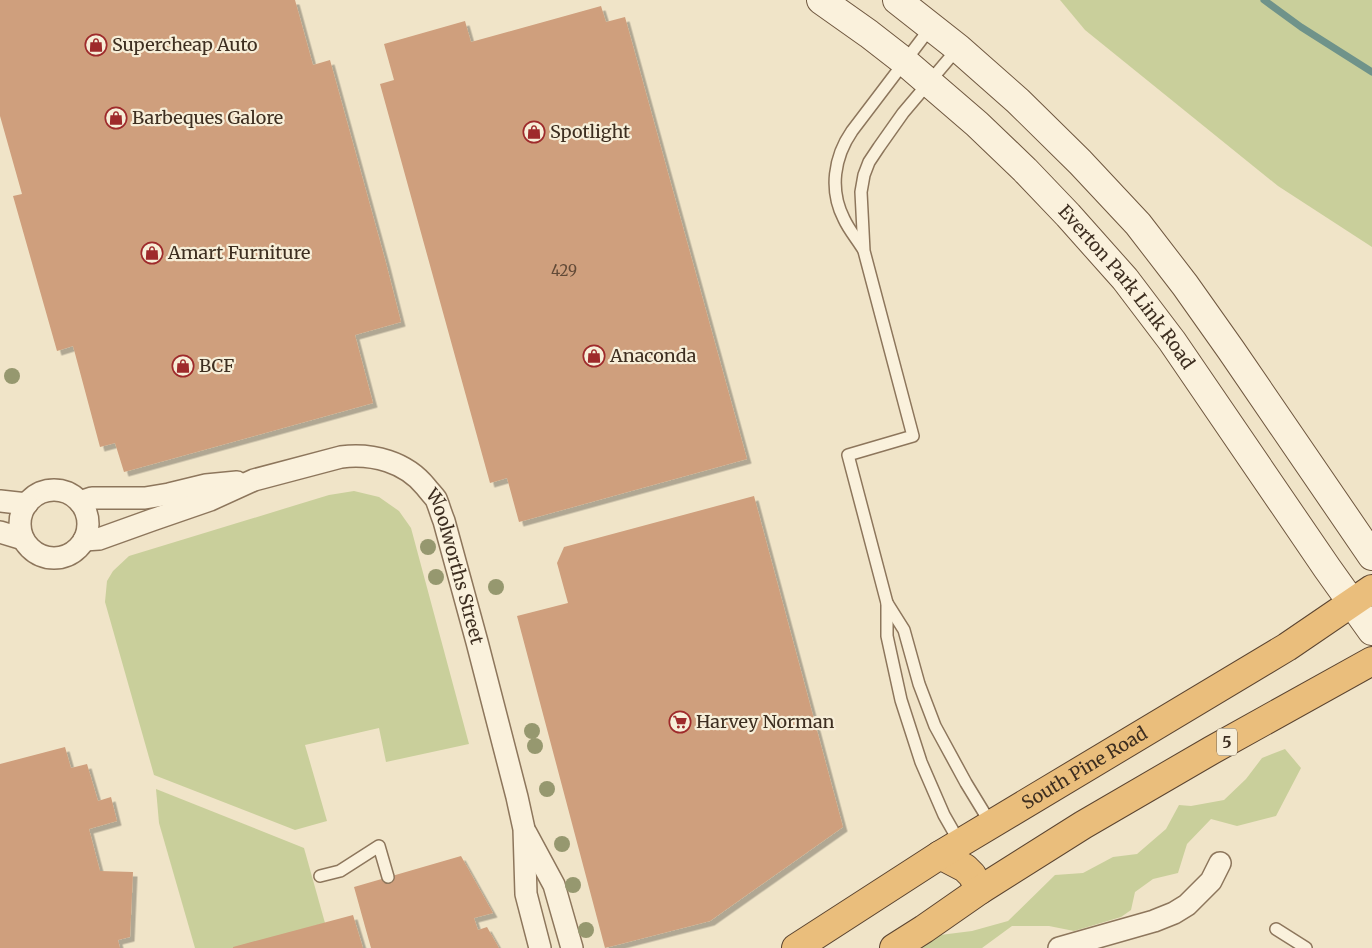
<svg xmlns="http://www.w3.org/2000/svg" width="1372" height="948" font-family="Merriweather,serif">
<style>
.green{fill:#c9cf9b}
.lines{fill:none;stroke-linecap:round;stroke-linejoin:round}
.stream{stroke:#6f938a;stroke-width:7}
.building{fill:#cf9f7d;filter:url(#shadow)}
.service-casing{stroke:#8d765c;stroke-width:14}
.minor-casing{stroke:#8d765c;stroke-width:24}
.secondary-casing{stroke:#6f573f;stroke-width:30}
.trunk-casing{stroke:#5b4430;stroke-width:30}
.service{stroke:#faf1dc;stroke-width:11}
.minor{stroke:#faf1dc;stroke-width:21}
.secondary{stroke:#faf1dc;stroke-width:28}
.trunk{stroke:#eabe7c;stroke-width:28}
.tree{fill:#96986f}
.labels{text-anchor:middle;stroke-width:4.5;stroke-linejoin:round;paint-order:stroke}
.number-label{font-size:15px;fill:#624a37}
.shield{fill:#f7eed8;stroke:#756857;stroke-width:1}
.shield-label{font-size:16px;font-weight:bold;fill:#3d2e20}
.poi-label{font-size:18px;fill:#3d2e20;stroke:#f7eed8;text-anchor:start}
.street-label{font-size:18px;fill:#3d2e20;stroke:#f7eed8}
</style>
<defs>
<filter id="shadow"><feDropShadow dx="4.5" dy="4.5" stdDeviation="0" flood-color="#0004"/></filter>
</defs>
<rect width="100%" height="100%" fill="#f0e4c8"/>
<g class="green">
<path d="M1060,0h312v247l-94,-61 -193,-156z"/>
<path d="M354,491l25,6 20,14 12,17 58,216 -83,18 -7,-34 -74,17 22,76 -32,9 -141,-55 -49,-173 2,-21 6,-10 16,-15 200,-61z"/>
<path d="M1285,749l16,19 -25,48 -39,10 -26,-7 -24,25 -9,29 -25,6 -18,13 -4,18 -10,7 -47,14 -25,-5h-37l-30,22h-68l26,-13 32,-4 36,-10 47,-46 28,-2 30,-16 24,-3 29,-25 13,-24 12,1 33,-6 22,-21 16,-21z"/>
<path d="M156,789l148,59 21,75 -91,25h-39l-36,-125z"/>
</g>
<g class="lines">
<path class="stream" d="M1264,0l37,27 71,45"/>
</g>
<g class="building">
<path d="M0,0h295l18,65 17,-5 56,203 15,59 -46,13 18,68 -249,69 -9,-29 -15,4 -27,-101 -16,5 -44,-155 9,-2 -22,-78z"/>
<path d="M601,6l5,16 19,-5 122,442 -228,63 -12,-44 -17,5 -110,-399 14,-4 -10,-36 81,-23 6,21z"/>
<path d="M754,496l89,331 -133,94 -105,27 -88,-332 51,-13 -11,-40 7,-16z"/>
<path d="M65,747l6,21 16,-4 11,37 13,-4 6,24 -28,8 11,42 33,1 -3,65 -12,3 2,8h-120v-184z"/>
<path d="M461,856l32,57 -19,5 4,12 9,-3 12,21h-128l-17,-61z"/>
<path d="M353,915l10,33h-130v-1z"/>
</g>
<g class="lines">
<g class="service-casing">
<g id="service">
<path d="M958,48l-55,65 -24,34 -10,15 -5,13 -3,17 3,59 49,185 -65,19 39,148v33l14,64 20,62 23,53 16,28"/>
<path d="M863,249c-6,-10 -14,-19 -19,-30 -15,-29 -10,-62 8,-88l79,-104"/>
<path d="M887,603l17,27 15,54 16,42 31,57 25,41"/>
<path d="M320,876l20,-5 39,-25 9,31"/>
<path d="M1276,929l30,19"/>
</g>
</g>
<g class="minor-casing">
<g id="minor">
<circle cx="54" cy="524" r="34"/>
<path d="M0,501l27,3"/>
<path d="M80,502l12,-4h53l24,-4 37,-9 31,-3"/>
<path d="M0,532l23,7"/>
<path id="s1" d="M84,540l15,-1 53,-19 58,-20 44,-20 87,-23c32,-4 65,5 85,30 3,4 7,8 10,12 3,7 5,15 8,22l33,121 40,155 7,32 2,65 14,54"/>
<path d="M526,833l28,52 18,63"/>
<path d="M1059,948l95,-27 20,-8 13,-8 24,-24 9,-18"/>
</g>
</g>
<g class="secondary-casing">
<g id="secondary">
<path id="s2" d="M821,0l48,34 36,28 72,62 48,46 43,45 57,64 47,62 155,227 45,63"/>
<path d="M897,0l61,48 60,53 62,61 58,62 47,61 46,65 141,206"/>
</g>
</g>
<g class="trunk-casing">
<g id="trunk">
<path d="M940,855l25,13 7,7 8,15"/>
<path id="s3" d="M796,948l144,-93 347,-208 85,-58"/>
<path d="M894,948l30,-19 56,-39 103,-65 129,-75 160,-89"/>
</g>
</g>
<use href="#service" class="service"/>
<use href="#minor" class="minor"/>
<use href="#secondary" class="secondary"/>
<use href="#trunk" class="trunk"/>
</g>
<g class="tree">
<circle cx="12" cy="376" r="8"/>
<circle cx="428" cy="547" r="8"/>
<circle cx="436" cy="577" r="8"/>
<circle cx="496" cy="587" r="8"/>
<circle cx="532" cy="731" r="8"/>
<circle cx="535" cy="746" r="8"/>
<circle cx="547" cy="789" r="8"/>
<circle cx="562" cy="844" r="8"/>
<circle cx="573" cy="885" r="8"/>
<circle cx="586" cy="930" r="8"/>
</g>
<defs>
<g id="shop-ring" transform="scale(1.125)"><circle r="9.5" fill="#f7eed8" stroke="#9e2a2b" stroke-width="1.5"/><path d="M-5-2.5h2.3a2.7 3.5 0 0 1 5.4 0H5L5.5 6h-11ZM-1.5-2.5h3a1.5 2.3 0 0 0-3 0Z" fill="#9e2a2b"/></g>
<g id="supermarket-ring" transform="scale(1.125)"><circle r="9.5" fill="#f7eed8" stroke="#9e2a2b" stroke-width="1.5"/><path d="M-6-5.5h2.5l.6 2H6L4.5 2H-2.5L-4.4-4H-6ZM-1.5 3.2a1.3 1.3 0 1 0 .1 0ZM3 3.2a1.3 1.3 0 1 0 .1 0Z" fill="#9e2a2b"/></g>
</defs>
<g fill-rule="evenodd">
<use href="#shop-ring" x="96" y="45"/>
<use href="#shop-ring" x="116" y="118"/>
<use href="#shop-ring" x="534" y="132"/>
<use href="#shop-ring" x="152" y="253"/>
<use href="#shop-ring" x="594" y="356"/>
<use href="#shop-ring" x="183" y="366"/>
<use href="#supermarket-ring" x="680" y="722"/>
</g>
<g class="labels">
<g class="number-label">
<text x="564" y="276">429</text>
</g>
<rect class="shield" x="1217" y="728.5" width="20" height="27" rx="4"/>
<g class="shield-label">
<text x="1227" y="748">5</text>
</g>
<g class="poi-label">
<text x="112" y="51">Supercheap Auto</text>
<text x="132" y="124">Barbeques Galore</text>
<text x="550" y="138">Spotlight</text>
<text x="168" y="259">Amart Furniture</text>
<text x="610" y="362">Anaconda</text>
<text x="199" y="372">BCF</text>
<text x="696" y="728">Harvey Norman</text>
</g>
<g class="street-label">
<text dy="6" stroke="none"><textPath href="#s2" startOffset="421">Everton Park Link Road</textPath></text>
<text dy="6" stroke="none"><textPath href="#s1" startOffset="451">Woolworths Street</textPath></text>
<text dy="6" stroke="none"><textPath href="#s3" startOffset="340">South Pine Road</textPath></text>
</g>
</g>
</svg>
